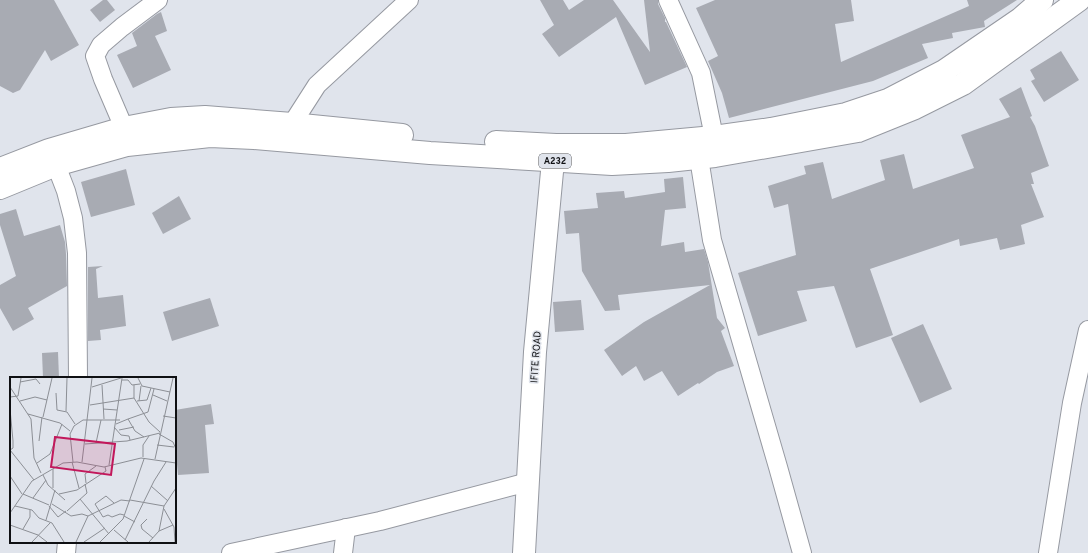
<svg xmlns="http://www.w3.org/2000/svg" width="1088" height="553" font-family="Overpass,sans-serif">
<style>
.building{fill:#a8abb3}
.lines{fill:none;stroke-linecap:round;stroke-linejoin:round}
.street-casing{stroke:#9699a1;stroke-width:20}
.secondary-casing{stroke:#9699a1;stroke-width:24}
.primary-casing{stroke:#9699a1;stroke-width:24}
.street{stroke:#fff;stroke-width:18}
.secondary{stroke:#fff;stroke-width:22}
.primary{stroke:#fff;stroke-width:22}
.labels{text-anchor:middle;stroke-width:3;stroke-linejoin:round;paint-order:stroke}
.shield{fill:#e0e4ec;stroke:#4e5054;stroke-width:1}
.shield-label{font-size:9px;font-weight:bold;fill:#0f1013}
.street-label{font-size:10px;fill:#0f1013;stroke:#e0e4ec}
.inset-road{fill:none;stroke:#8c8f95;stroke-width:1}
.view{fill:#c2185b;fill-opacity:0.15;stroke:#c2185b;stroke-width:2}
.inset-edge{fill:none;stroke:#0f1013;stroke-width:2}
</style>
<rect width="100%" height="100%" fill="#e0e4ec"/>
<g class="building">
<path d="M0,0h54l25,45 -28,16 -6,-11 -25,40 -7,3 -13,-7z"/>
<path d="M103,0h4l8,10 -15,12 -10,-12z"/>
<path d="M540,0h23l6,10 15,-10h29l37,52 -6,-52h14v4l7,14v4h1l21,45 -42,18 -29,-68 -57,40 -17,-23 12,-9z"/>
<path d="M715,0h136l3,21 -19,3 6,38 128,-56 -2,-6h50l-33,21 1,6 -33,6 1,5 -31,6 6,14 -55,23 -144,37 -7,-25 -14,-32 10,-5 -22,-48z"/>
<path d="M161,12l6,19 -12,5 16,34 -38,18 -16,-33 20,-9 -5,-13 25,-19z"/>
<path d="M1061,51l18,29 -35,22 -13,-21 4,-2 -5,-9z"/>
<path d="M1021,87l11,29 -2,1 5,9 14,40 -18,7 3,11h-3l13,33 -23,8 4,19 -25,6 -3,-12 -37,8 -1,-7 -89,30 23,66 -37,13 -22,-62 -37,5 10,30 -49,15 -20,-63 58,-18 -8,-51 -14,4 -6,-22 38,-12 -2,-8 19,-4 9,37 53,-19 -5,-20 24,-6 9,35 61,-21 -13,-33 49,-18 -11,-18z"/>
<path d="M126,169l9,36 -44,12 -10,-35z"/>
<path d="M683,177l3,31 -21,2 -4,36 23,-4 1,10 19,-3 4,13 9,56 8,10 -4,3 13,35 -17,6 -18,12 -1,-1 -20,13 -16,-25 -18,10 -8,-15 -14,10 -18,-26 40,-28 66,-37 -92,10 2,15 -15,1 -23,-40 -3,-38 -13,1 -2,-23 34,-3 -2,-15 28,-2 1,7 40,-6 -1,-13z"/>
<path d="M179,196l12,23 -28,15 -11,-21z"/>
<path d="M16,209l8,27 36,-11 5,17 1,12 1,32 -39,22 6,11 -21,12 -13,-23v-23l16,-9 -16,-51v-11z"/>
<path d="M103,266l-7,3 2,29 25,-3 3,31 -26,4 1,10 -13,1v-74z"/>
<path d="M210,298l9,28 -47,15 -9,-29z"/>
<path d="M581,300l3,30 -29,2 -2,-30z"/>
<path d="M923,324l29,65 -32,14 -29,-65z"/>
<path d="M58,352l1,26h-16l-1,-25z"/>
<path d="M211,404l3,20 -9,1 4,48 -31,2 -3,-33v-32z"/>
</g>
<g class="lines">
<g class="street-casing">
<g id="street">
<path d="M668,0l33,73 13,64 1,12"/>
<path d="M292,124l25,-39 92,-85"/>
<path d="M124,128l-21,-49 -8,-23 6,-11 21,-18 36,-27"/>
<path d="M699,145v13l13,82 66,227 24,86"/>
<path d="M56,165l10,26 7,27 4,35 1,125"/>
<path d="M66,553l1,-11"/>
<path d="M231,553l149,-32 148,-39"/>
<path d="M343,553l3,-25"/>
<path d="M1048,553l24,-150 16,-73"/>
</g>
</g>
<g class="secondary-casing">
<path id="secondary" d="M524,553l11,-201 18,-191"/>
</g>
<g class="primary-casing">
<g id="primary">
<path d="M496,142l60,3h70l88,-8 57,-8 75,-15 42,-14 56,-29 76,-52 22,-19"/>
<path d="M0,169l49,-19 75,-22 47,-9 34,-2 87,7 110,11"/>
<path d="M0,188l56,-23 71,-20 83,-9 44,2 176,15 182,11 56,-3 47,-5 143,-25 57,-23 48,-24 116,-84"/>
</g>
</g>
<use href="#street" class="street"/>
<use href="#secondary" class="secondary"/>
<use href="#primary" class="primary"/>
</g>
<g class="labels">
<rect class="shield" x="539" y="154" width="32" height="14" rx="3"/>
<g class="shield-label">
<text x="555" y="164">A232</text>
</g>
<g class="street-label">
<text transform="translate(535 357) rotate(-86)" y="4">IFITE ROAD</text>
</g>
</g>
<g transform="translate(10 377)">
<rect width="166" height="166" fill="#e0e4ec"/>
<path class="inset-road" d="M128,1l4,8 28,6M112,3h6l4,5 8,-1M10,5l16,-3 4,5M92,8l2,34M124,8v13M0,10l21,32 3,39 7,15M82,10l29,-9M46,16l1,17 10,2 8,12M143,18l14,6M0,20l8,-1 3,-18M10,24l15,-4 12,3M127,24l10,-1 4,-12M129,24l2,-15M80,28l44,-7 15,24 11,10M0,32l3,32v7l-3,2M93,32l14,1M56,34l1,-33M18,37l32,9 10,8M153,39l13,2M33,40l9,-39M118,42l20,-7 6,-23M106,47l12,-5 7,12 9,6M104,50l7,8 8,1 1,4M109,53l15,-3M149,57l14,8 3,7M29,64l3,-24M86,66l5,-23M75,67l42,-3 33,-8M147,68l17,2M0,73l24,30M133,80v-12l6,-9M145,82l18,-81M62,85l7,26M63,85l-3,-28 4,-8 9,-6h37M72,85l10,-84M27,86l13,-9 12,-30M99,88l13,-87M43,92v19M33,98l5,10 17,15M0,99l12,18M76,106l-1,-9 11,-8M141,109l17,15M13,117l26,11M49,117l18,-4 29,-19 -1,-4M23,121l13,-18M70,122l29,35M120,123l34,6M104,126l-8,-7 -11,8 8,13 5,-2 4,2 8,-3 4,1M42,127l19,12 11,-2 6,2M5,129l17,4 7,8 13,5 12,19M39,129l9,11 8,-6M154,132l10,18 1,15M57,134l20,-18 -2,-9M0,136l22,-32 31,-18 14,-1 27,5 37,-9 35,5M114,139l11,6M137,142l-6,6 1,4 11,9M36,143l9,-30M0,148l28,10 9,7M13,152l7,-12v-7M104,153l14,12M149,154l14,-6M115,163l29,-59 12,-19M22,165l18,-19M66,165l12,-26 33,-16 9,1M74,165l21,-14M90,165l23,-23 21,-60M139,165l10,-11 5,-25 12,-18"/>
<path class="view" d="M45,60l60,7 -4,31 -60,-8z"/>
<rect width="166" height="166" class="inset-edge"/>
</g>
</svg>
